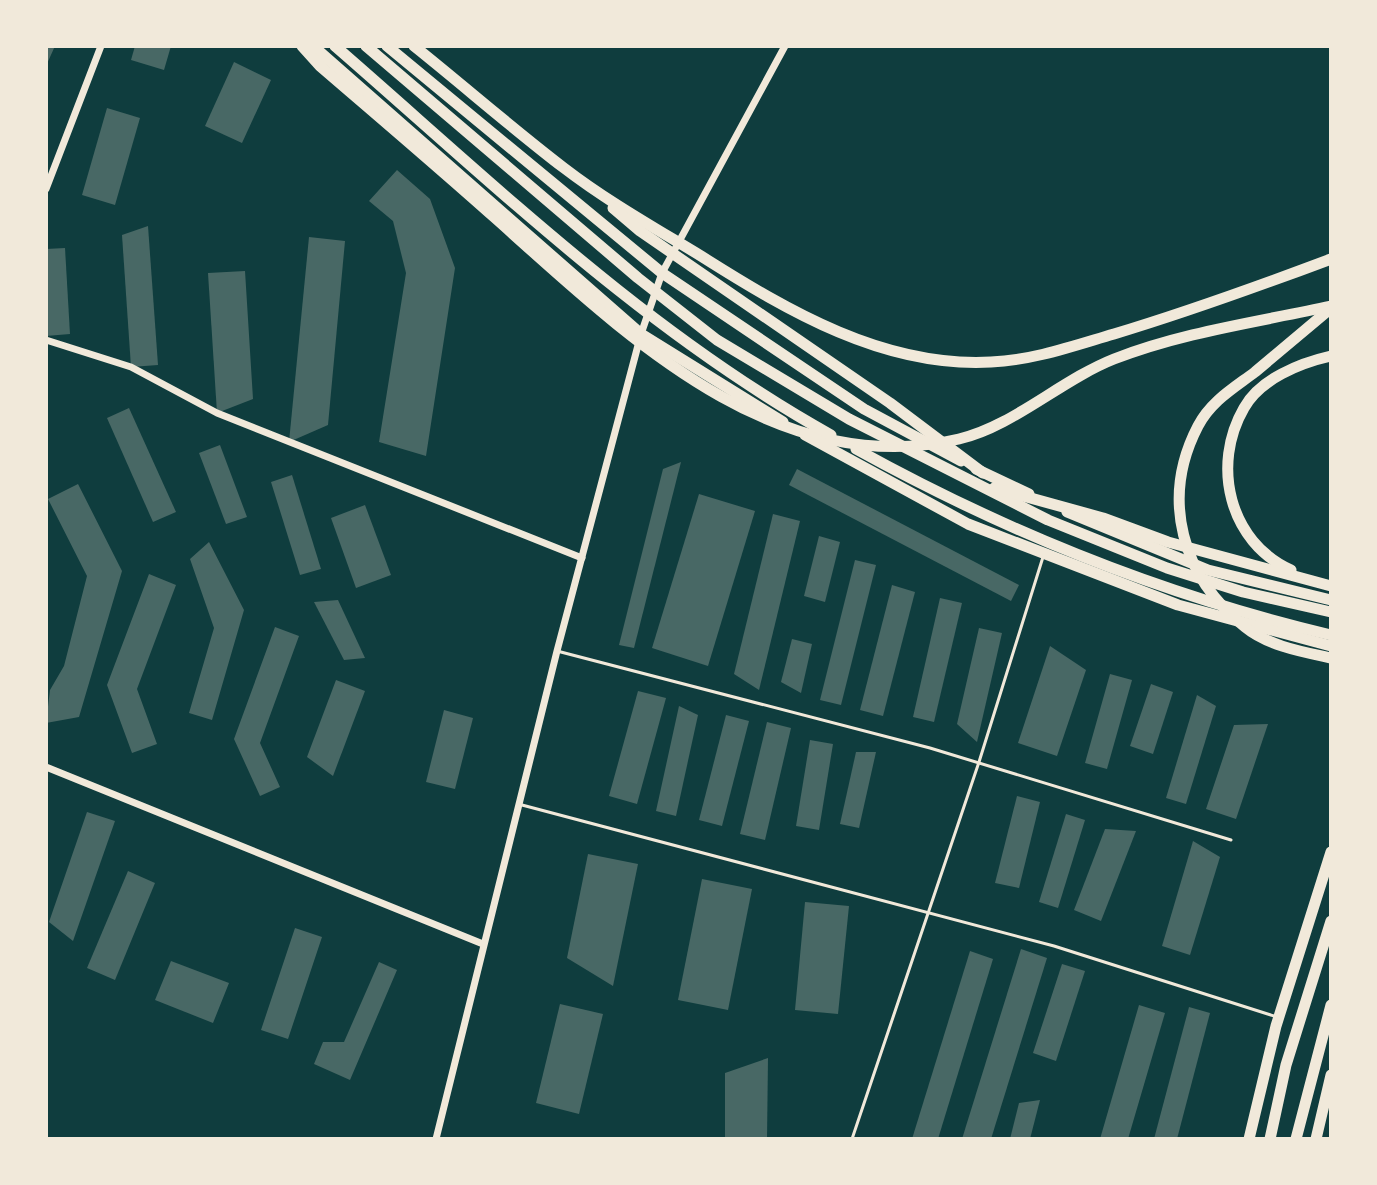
<svg xmlns="http://www.w3.org/2000/svg" width="1377" height="1185" font-family="Overpass,sans-serif">
<style>
.building{fill:#486865}
.lines{fill:none;stroke-linecap:round;stroke-linejoin:round}
.service{stroke:#f1e9da;stroke-width:3}
.minor{stroke:#f1e9da;stroke-width:7}
.primary{stroke:#f1e9da;stroke-width:11}
.trunk{stroke:#f1e9da;stroke-width:11}
</style>
<rect width="100%" height="100%" fill="#0f3d3e"/>
<g class="building">
<path d="M46,46h9l-9,20z"/>
<path d="M135,46h36l-7,24 -33,-10z"/>
<path d="M234,62l37,18 -29,63 -37,-17z"/>
<path d="M107,108l33,10 -25,87 -33,-10z"/>
<path d="M397,170l33,29 25,69 -29,188 -47,-14 27,-169 -13,-52 -24,-20z"/>
<path d="M148,226l10,139 -27,2 -9,-132z"/>
<path d="M309,237l36,4 -17,184 -39,17z"/>
<path d="M65,248l5,86 -24,2v-87z"/>
<path d="M245,271l8,128 -36,14 -9,-140z"/>
<path d="M129,408l47,104 -23,10 -46,-104z"/>
<path d="M220,445l27,72 -21,7 -27,-71z"/>
<path d="M681,462l-47,186 -15,-3 44,-176z"/>
<path d="M797,469l222,116 -8,16 -222,-116z"/>
<path d="M292,475l29,94 -21,6 -29,-93z"/>
<path d="M78,484l44,87 -43,146 -33,6 4,-33 14,-24 23,-90 -39,-77z"/>
<path d="M699,494l56,17 -47,155 -56,-18z"/>
<path d="M365,505l26,70 -35,13 -25,-70z"/>
<path d="M773,514l27,7 -41,169 -25,-16z"/>
<path d="M819,536l21,6 -15,60 -21,-6z"/>
<path d="M209,542l35,68 -32,110 -23,-7 25,-85 -24,-69z"/>
<path d="M855,560l21,5 -35,140 -21,-5z"/>
<path d="M149,574l27,11 -39,104 20,55 -25,9 -25,-68z"/>
<path d="M892,585l23,7 -32,124 -23,-6z"/>
<path d="M940,598l22,5 -28,119 -21,-5z"/>
<path d="M338,600l27,58 -21,2 -30,-58z"/>
<path d="M275,627l24,9 -39,107 20,44 -20,9 -26,-57z"/>
<path d="M979,628l23,5 -25,109 -20,-18z"/>
<path d="M792,639l20,5 -11,49 -20,-11z"/>
<path d="M1050,646l36,24 -29,86 -39,-13z"/>
<path d="M1110,674l22,6 -25,89 -22,-6z"/>
<path d="M336,680l29,11 -32,85 -26,-19z"/>
<path d="M1151,684l22,8 -20,62 -23,-8z"/>
<path d="M638,691l28,7 -29,106 -28,-8z"/>
<path d="M1197,695l19,11 -30,98 -20,-6z"/>
<path d="M679,706l19,9 -22,101 -20,-5z"/>
<path d="M444,710l29,8 -18,71 -29,-7z"/>
<path d="M726,715l23,6 -27,105 -23,-6z"/>
<path d="M767,722l24,6 -26,112 -25,-6z"/>
<path d="M1268,724l-32,95 -30,-10 28,-84z"/>
<path d="M810,740l23,4 -14,86 -23,-4z"/>
<path d="M856,752h20l-17,76 -19,-4z"/>
<path d="M1017,796l23,6 -21,86 -24,-5z"/>
<path d="M87,812l28,9 -42,120 -24,-19z"/>
<path d="M1066,814l19,6 -27,88 -19,-6z"/>
<path d="M1105,829l31,2 -35,90 -27,-11z"/>
<path d="M1193,841l27,16 -30,98 -28,-9z"/>
<path d="M588,854l50,10 -25,122 -46,-28z"/>
<path d="M128,871l27,12 -40,97 -28,-12z"/>
<path d="M702,879l50,10 -24,121 -50,-10z"/>
<path d="M805,902l44,4 -11,108 -43,-4z"/>
<path d="M295,928l27,9 -34,102 -27,-9z"/>
<path d="M1021,949l26,9 -56,181h-29z"/>
<path d="M970,951l23,8 -55,180h-26z"/>
<path d="M171,961l58,22 -16,40 -58,-23z"/>
<path d="M379,962l18,8 -47,110 -36,-16 9,-22h21z"/>
<path d="M1062,964l23,7 -29,90 -23,-8z"/>
<path d="M560,1004l43,10 -24,100 -43,-11z"/>
<path d="M1139,1005l26,8 -37,126h-28z"/>
<path d="M1189,1007l21,6 -33,126h-23z"/>
<path d="M768,1058l-1,81h-42v-66z"/>
<path d="M1040,1100l-10,39h-20l9,-36z"/>
</g>
<g class="lines">
<g class="service">
<path d="M557,651l373,97 301,92"/>
<path d="M522,805l532,141 223,71"/>
<path d="M852,1139l127,-377 64,-205"/>
</g>
<g class="minor">
<path d="M46,189l55,-143"/>
<path d="M46,340l85,27 86,46 365,145"/>
<path d="M46,767l437,177"/>
<path d="M436,1139l121,-488 84,-317 21,-61 123,-227"/>
</g>
<g class="primary">
<path d="M313,46l328,288 142,88"/>
<path d="M387,46l275,227 202,136 97,52"/>
<path d="M805,435l163,89 210,81 153,41"/>
<path d="M976,469l53,25"/>
<path d="M1067,512l141,58 123,30"/>
<path d="M1249,1139l27,-113 55,-174"/>
<path d="M1316,1139l15,-64"/>
</g>
<g class="trunk">
<path d="M302,46l18,20c58,50 117,100 174,151 126,112 279,266 465,222 53,-12 102,-59 155,-80 69,-27 144,-37 217,-53"/>
<path d="M335,46c159,138 311,286 496,389"/>
<path d="M366,46l272,232 79,62 132,79 199,101 119,48 76,24 88,20"/>
<path d="M414,46c50,40 99,83 150,122 43,33 91,60 137,88 87,55 183,112 290,106 43,-2 82,-16 123,-28 73,-22 145,-48 217,-75"/>
<path d="M613,208l27,23 250,172 93,70"/>
<path d="M1330,309c-25,21 -50,42 -75,63 -21,16 -44,29 -57,54 -38,73 -16,151 47,201 23,19 58,25 86,31"/>
<path d="M856,449c152,84 306,146 475,186"/>
<path d="M994,488l109,30 65,24 163,44"/>
<path d="M1291,570c-62,-28 -80,-105 -47,-162 16,-29 56,-45 87,-52"/>
<path d="M1270,1139l16,-74 45,-144"/>
<path d="M1296,1139l35,-134"/>
</g>
</g>
<rect width="1377" height="1185" fill="none" stroke="#f1e9da" stroke-width="96"/>
</svg>
